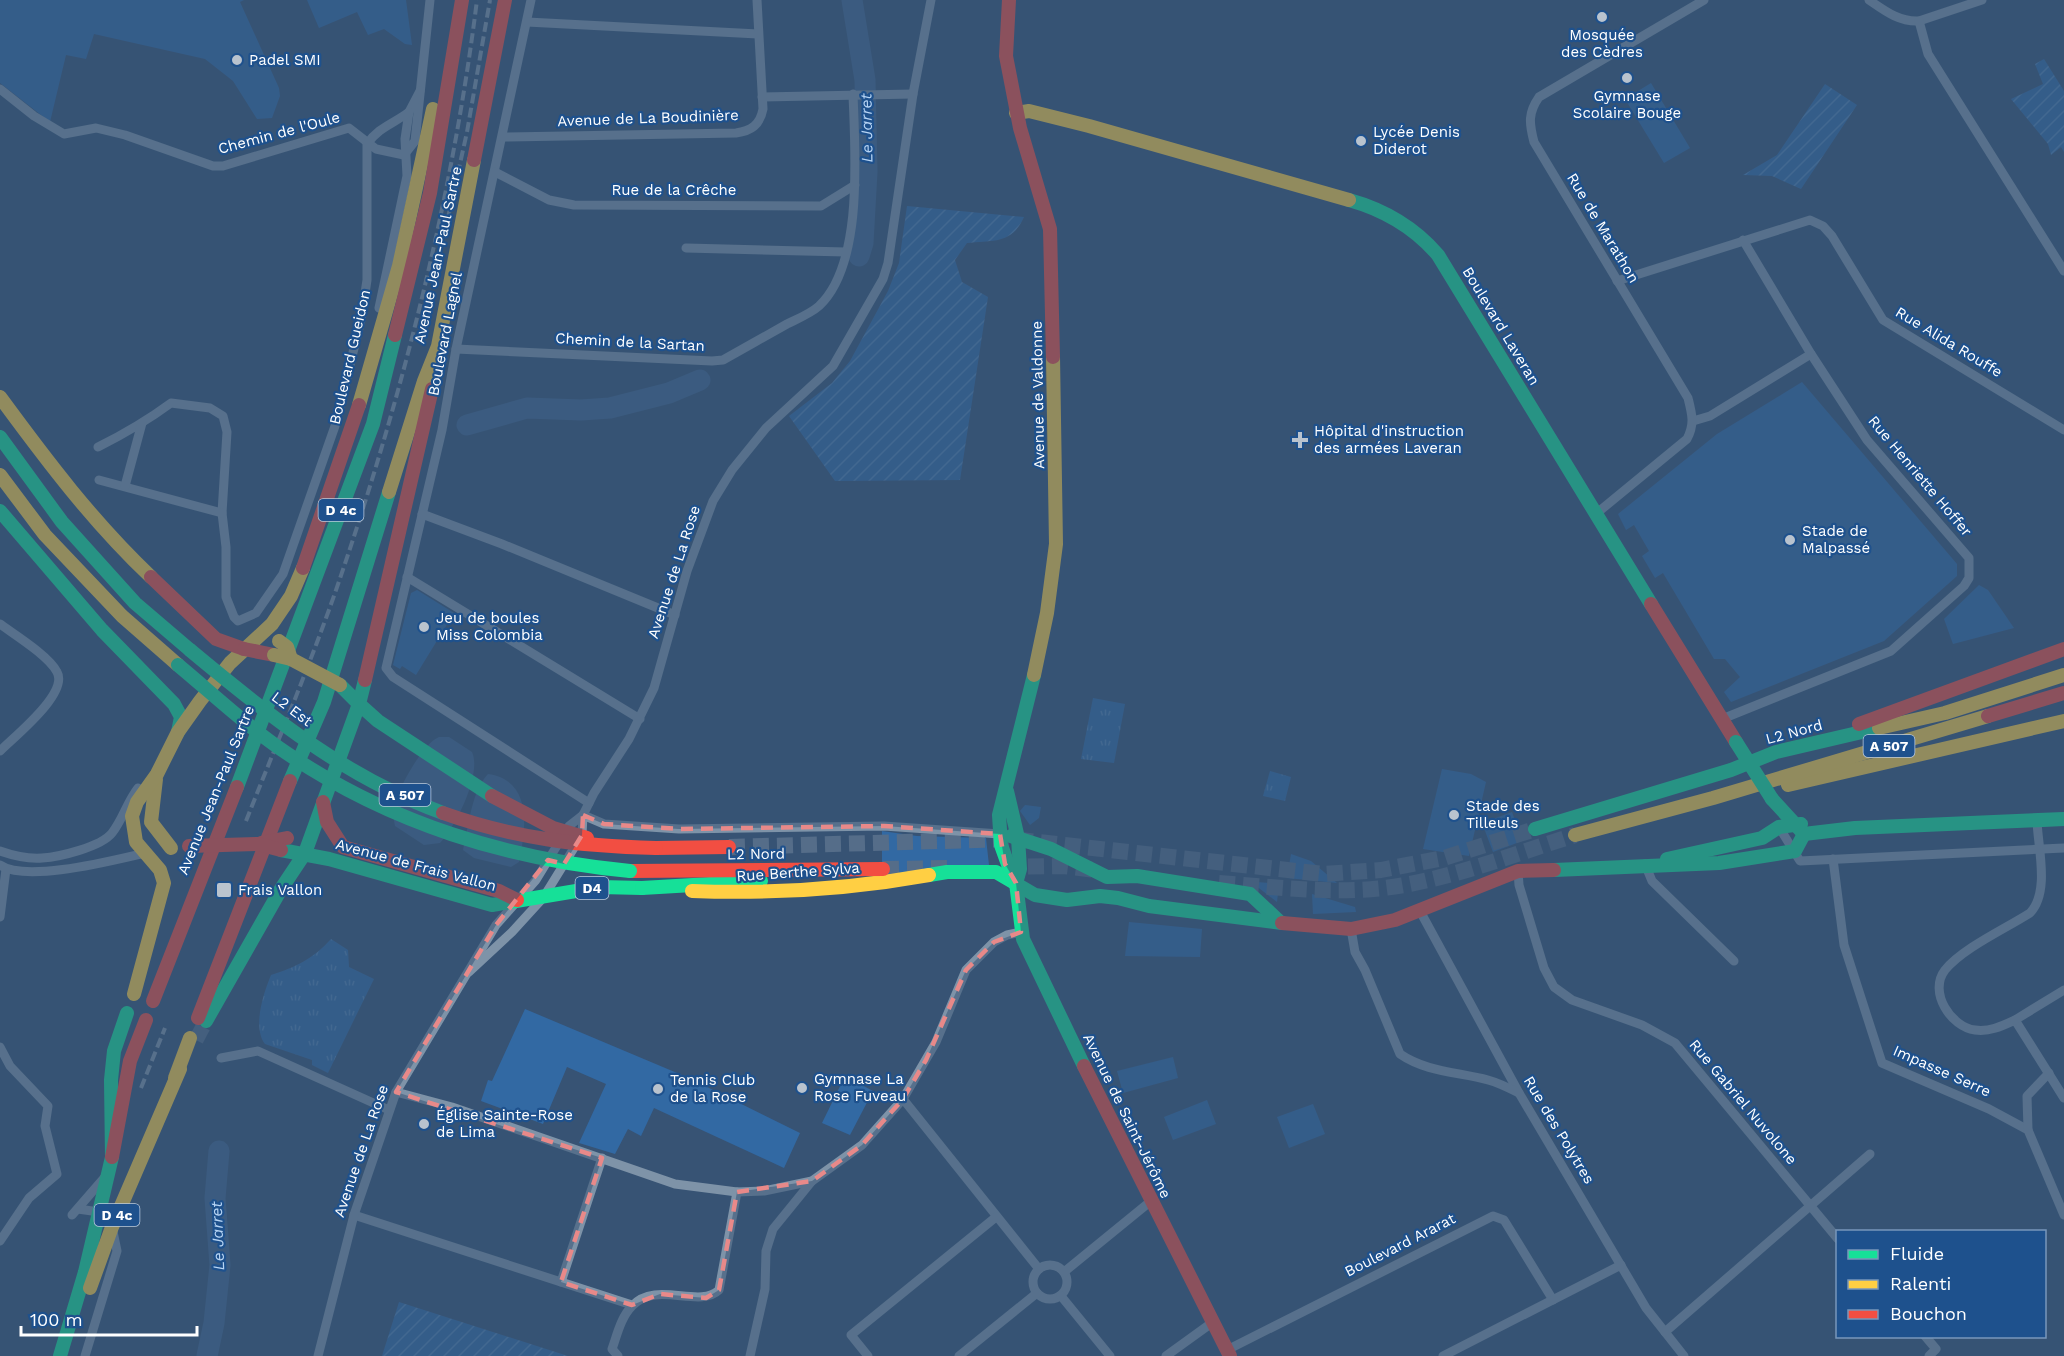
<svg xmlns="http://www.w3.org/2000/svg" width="2064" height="1356" font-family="'Work Sans',sans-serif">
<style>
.grass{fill:#3269a3}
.park{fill:url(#park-tufts)}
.garden{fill:url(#garden-furrows)}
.water{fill:#41658e}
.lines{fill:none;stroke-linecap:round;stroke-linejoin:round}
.river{stroke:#41658e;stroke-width:21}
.primary-tunnel{stroke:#556d89;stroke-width:15;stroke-dasharray:15 8;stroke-linecap:butt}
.highway-tunnel{stroke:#556d89;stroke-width:16;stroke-dasharray:16 8;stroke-linecap:butt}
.street{stroke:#7e93a8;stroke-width:9}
.fast{stroke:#16e098;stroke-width:14}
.slow{stroke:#ffcf43;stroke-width:14}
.jam{stroke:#f24e42;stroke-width:14}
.rail{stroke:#7f92a7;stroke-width:4;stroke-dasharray:10 4.5;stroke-linecap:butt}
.fast-bridge{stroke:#16e098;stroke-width:14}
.slow-bridge{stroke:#ffcf43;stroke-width:14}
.jam-bridge{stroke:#f24e42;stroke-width:14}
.marked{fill:none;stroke:#e88989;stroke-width:4.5;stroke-dasharray:12 8;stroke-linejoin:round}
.poi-dot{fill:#b9c3ce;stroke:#1e518d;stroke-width:2}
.labels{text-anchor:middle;stroke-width:4.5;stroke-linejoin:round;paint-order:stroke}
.shield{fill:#1e518d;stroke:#bccbdd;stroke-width:1.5}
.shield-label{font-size:14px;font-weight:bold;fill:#fff}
.poi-label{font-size:15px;fill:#fff;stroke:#1e518d;text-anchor:start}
.street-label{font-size:15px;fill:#fff;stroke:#1e518d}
.water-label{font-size:16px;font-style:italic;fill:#b7d4f4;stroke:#1e518d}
</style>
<defs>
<pattern id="park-tufts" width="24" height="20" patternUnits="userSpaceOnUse" patternTransform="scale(1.5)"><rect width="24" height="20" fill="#3269a3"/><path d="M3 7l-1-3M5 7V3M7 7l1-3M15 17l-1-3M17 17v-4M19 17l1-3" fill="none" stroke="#5180b1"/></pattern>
<pattern id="garden-furrows" width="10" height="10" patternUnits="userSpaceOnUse" patternTransform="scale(1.5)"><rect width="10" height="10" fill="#3269a3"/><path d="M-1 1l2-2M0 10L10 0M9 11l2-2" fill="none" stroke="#5180b1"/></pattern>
</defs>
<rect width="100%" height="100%" fill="#375374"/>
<g class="grass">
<path d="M0,0h244l-4,2 39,86 1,8 -8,22 -15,1 -24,-38 -28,-22 -111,-25 -8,25 -20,-4 -16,67 -50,-39z"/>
<path d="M307,0h99l6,45 -7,-1 -21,-15 -16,6 -11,-23 -38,16z"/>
<path d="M1651,83l39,65 -26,15 -39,-64z"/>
<path d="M1802,382l155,182v12l-73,65 -153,61 -7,-10 16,-15 -15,-18h-11l-51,-86 -8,5 -13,-22 7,-5 -15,-26 -8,5 -8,-16 99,-80z"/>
<path d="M1979,585l9,5 26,38 -61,16 -9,-25z"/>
<path d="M417,590l37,23 -38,62 -14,-9 -2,3 -7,-4 18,-72z"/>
<path d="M1442,769l29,5 15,8 -17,74 -46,-7z"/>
<path d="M1025,805l16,2 -2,11 -9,7 -10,-14z"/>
<path d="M1512,812l10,29 -29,11 -11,-29z"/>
<path d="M882,831l35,5 69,2 3,27h-42l-65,14z"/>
<path d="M1291,854l20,7 26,22 -50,-5z"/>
<path d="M1257,882l22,2 -2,18 -22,-17z"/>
<path d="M1312,894l43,13 1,5 -43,2z"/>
<path d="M1129,922l73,7 -2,28 -75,-1z"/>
<path d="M525,1009l164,69 111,55 -16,35 -130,-60 -13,28 -13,-7 -13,25 -36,-11 27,-59 -39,-17 -24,57 -62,-23 7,-21 4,1z"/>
<path d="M1173,1057l5,21 -55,15 -6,-22z"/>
<path d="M845,1076l28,15 -23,44 -28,-12z"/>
<path d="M1207,1100l9,24 -43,16 -9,-23z"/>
<path d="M1313,1104l12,30 -36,14 -12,-31z"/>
</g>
<g class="park">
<path d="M1093,698l32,6 -11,59 -33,-4z"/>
<path d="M1270,771l21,6 -6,24 -22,-5z"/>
<path d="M331,939l17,11 1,17 25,12 -46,94 -16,-8v-5l-47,-16c-13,-17 -1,-52 6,-69 25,-8 42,-16 60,-36z"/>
</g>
<g class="garden">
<path d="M2044,59l20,32v61l-3,-5 -10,8 -3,-11 -37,-45 32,-15 -8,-20z"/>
<path d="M1825,84l32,21 -56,84 -29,-13 -29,-1 34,-20z"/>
<path d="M907,206l117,11c-12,27 -30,23 -57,26l-12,17 7,22 26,15 -28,183 -125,1 -46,-65 43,-33 18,-22 38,-70 11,-28z"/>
<path d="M399,1302l169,54h-186z"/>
</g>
<g class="water">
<path d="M439,737h10l23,15c10,22 -16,74 -32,91l-16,2 -29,-19c-1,-6 -3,-13 -1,-19 3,-17 29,-64 45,-70z"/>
<path d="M488,774c45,6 38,56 31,88l-8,5 -37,-9 -11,-8c6,-24 8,-58 25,-76z"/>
</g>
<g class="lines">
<g class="river">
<path d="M852,0l13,80 2,92 -4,71 -4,13"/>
<path d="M467,425l60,-17 54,2 29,-2 59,-15 31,-13"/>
<path d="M207,1356l7,-33 6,-58 -5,-67 4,-47"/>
</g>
<path class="primary-tunnel" d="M196,1040l10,-19"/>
<g class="highway-tunnel">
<path d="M729,847l283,-8 311,35 58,-4 63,-12 91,-29"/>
<path d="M1004,867l59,-1 32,4"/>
<path d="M883,869l68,-1"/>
<path d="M1219,883c55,4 110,11 165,5 65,-8 130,-34 191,-53"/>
</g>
<g class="street">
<path d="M531,0l-75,349 -14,81 -56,238 7,9 196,126"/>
<path d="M1869,0c16,11 30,22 50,21l63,-21"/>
<path d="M1919,21l9,33 136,217"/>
<path d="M527,22l231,12"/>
<path d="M0,89l34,27 30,18 32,-6 29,7 88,31h10l126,-38 27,21 28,6 11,-14 15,-141"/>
<path d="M762,97l151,-3"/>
<path d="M503,137l233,-4c15,-2 24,-8 27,-24l-6,-109"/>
<path d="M495,172l54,28 25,5 247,1 34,-21"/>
<path d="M686,248l160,4"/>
<path d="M1617,281l193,-61 13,6 9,10 51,84 181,110"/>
<path d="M379,308l28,-132 -2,-37 4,-27 11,-21"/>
<path d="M456,349l256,12 11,-1c21,-12 43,-24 64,-36 10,-5 23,-10 32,-18 45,-42 36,-154 34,-212"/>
<path d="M1693,421l17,-5 101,-62"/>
<path d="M98,447c26,-13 50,-27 73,-44l39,5 13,8 4,16 -5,81 4,34v50l8,20 4,4 18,-8 27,-39 52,-148 26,-106 6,-40v-136c12,-17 26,-20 42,-32"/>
<path d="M99,480l123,33"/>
<path d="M125,486l17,-63"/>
<path d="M1597,513l90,-74c8,-15 5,-25 1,-41l-154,-256c-5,-19 -6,-29 5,-45l165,-97"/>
<path d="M422,514l80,30 173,71"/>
<path d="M407,577l233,142"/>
<path d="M0,624c15,11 49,32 57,48 12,21 -42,64 -57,79"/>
<path d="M1722,719l169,-68 73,-65 5,-8v-20l-102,-118 -56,-86 -68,-114"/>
<path d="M583,815l21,9 75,5 205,-3 116,8"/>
<path d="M2037,821c1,27 13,71 -7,92 -25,16 -67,35 -85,57 -17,22 6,57 30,60 15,2 27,-4 40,-10l49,78"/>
<path d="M1779,827l21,34 264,-13"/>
<path d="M0,851c14,5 27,8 42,7 17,-1 59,-11 70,-25 11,-14 15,-31 26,-45"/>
<path d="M1833,859l11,86 38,118 107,46 39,21 36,85"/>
<path d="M1645,864l7,17 82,80"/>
<path d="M0,865c26,18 114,-5 145,-12"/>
<path d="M1518,871l1,14 25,83 10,19 18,13 70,25 33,18 163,196"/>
<path d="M1420,911l99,182 127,215 38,48"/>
<path d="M0,917l6,-48"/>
<path d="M1351,929l4,23 10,18 35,84c26,18 58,18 88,26 11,3 21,8 31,13"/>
<path d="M469,972l43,-40 31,-34 39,-63 1,-20 11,-22 35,-54 25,-51 33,-117 26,-70 19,-31 34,-42 67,-62 50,-87 5,-16 25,-169 18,-94"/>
<path d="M2015,1020l49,-30"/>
<path d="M0,1047l10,19 38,40 -3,20 12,48 -28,24 -29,43"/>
<path d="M221,1058l37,-7 131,59"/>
<path d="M396,1092l56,15 223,77 62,8 27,-1 48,-10 50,-36 41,-46 33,-57 30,-72 28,-28 13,-7 14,-3"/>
<path d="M903,1099l136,170"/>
<path d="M2028,1130l-1,-34 22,-23"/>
<path d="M78,1209l21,3 13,15 5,24 -32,105"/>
<path d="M72,1215l33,-38"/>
<path d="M354,1215l278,90"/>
<circle cx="1050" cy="1282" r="17"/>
<path d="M1064,1272l87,-71"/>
<path d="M561,1282l41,-124"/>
<path d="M1061,1296l49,60"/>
<path d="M1665,1332l205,-178"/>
<path d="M1925,1336l11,13 -7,7"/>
<path d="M1227,1350l266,-134 11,4 49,80"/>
<path d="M318,1356l36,-141 42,-123 100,-167 40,-45 33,-54 14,-11"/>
<path d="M618,1356l-6,-7c5,-14 9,-32 20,-43 24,-26 67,3 87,-16l18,-98"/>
<path d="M750,1356l15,-67 1,-38 7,-22 39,-48"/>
<path d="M868,1356l-17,-21 145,-118"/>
<path d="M959,1356l78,-63"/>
<path d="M1166,1356l47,-34"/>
<path d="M1443,1356l178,-91"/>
</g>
<g class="fast">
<path d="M1349,200c36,10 65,27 89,55l213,349"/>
<path d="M0,437l62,85 73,81 55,47"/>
<path d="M0,511l102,119 72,74 7,13 -3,15"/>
<path d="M365,680l-6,24 19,17 114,75"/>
<path d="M290,781l34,-79 65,-210"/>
<path d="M237,787l136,-363 22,-89"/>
<path d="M1007,791l11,47 2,31 -4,14 7,56 61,127"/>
<path d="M1772,799l32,35 51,-6 209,-9"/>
<path d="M1535,829l196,-59 45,-18 103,-24"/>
<path d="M1011,836l40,13 56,28 30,-1 113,18 30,28"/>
<path d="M281,850l48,9 163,46 108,-18 42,1"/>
<path d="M1667,859l95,-21 17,-11 22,-3"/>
<path d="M1554,870l165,-7 76,-12 9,-17"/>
<path d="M929,875l18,-3h49l39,23 32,5 33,-4 18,2 31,8 133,17"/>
<path d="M1014,881l-13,-36 -2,-30 35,-140"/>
<path d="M642,888l119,-7"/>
<path d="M206,1021l75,-132 24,-36 54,-149 -19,-19"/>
<path d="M60,1356l25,-84 27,-115 -1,-77 3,-29 13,-38"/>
</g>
<g class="slow">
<path d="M1016,113l13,-2 60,15 260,74"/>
<path d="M0,397c47,64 93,125 151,180"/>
<path d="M359,405l40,-139 34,-157"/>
<path d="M0,475l45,60 77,81 56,49"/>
<path d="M389,492l35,-111 14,-35 36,-186"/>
<path d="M1034,675l13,-62 9,-69 -3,-187"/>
<path d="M1879,728l66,-15 119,-38"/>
<path d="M156,779l-5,43 20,26"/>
<path d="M1788,785l276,-64"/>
<path d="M1575,835l138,-37 275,-82"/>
<path d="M692,891c78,3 159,-2 237,-16"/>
<path d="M134,994l30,-111 -4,-13 -24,-28 -4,-26 5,-14 20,-28 21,-42 22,-31 30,-38 42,-39 19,-28 12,-28"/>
<path d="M175,1078l15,-40"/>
<path d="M90,1288l22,-61 68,-158"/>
</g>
<g class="jam">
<path d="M1009,0l-3,56 14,72 30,101 3,128"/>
<path d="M474,160l31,-160"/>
<path d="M395,335l35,-142 32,-193"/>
<path d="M303,568l56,-163"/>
<path d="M151,577l65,62 28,10"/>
<path d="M1651,604l85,138"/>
<path d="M244,649l30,6"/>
<path d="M365,680l67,-291"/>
<path d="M1988,716l76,-23"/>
<path d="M1859,724l205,-75"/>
<path d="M323,802l4,20 16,25 156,44 18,9"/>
<path d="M656,848l73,-1"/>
<path d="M630,871l253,-2"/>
<path d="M1282,923l69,6 44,-9 123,-49 36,-1"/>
<path d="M153,1001l84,-214"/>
<path d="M198,1018l92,-237"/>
<path d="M1084,1066l146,290"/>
<path d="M112,1157l18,-96 16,-41"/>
</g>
<g class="rail">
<path d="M445,231l22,-99 23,-132"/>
<path d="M246,821c30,-76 62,-151 89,-228 66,-191 117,-392 142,-593"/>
<path d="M141,1088l24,-60"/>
</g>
<g class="fast-bridge">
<path d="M190,650c78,65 156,128 253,163"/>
<path d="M178,665c36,30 71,63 110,89 102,69 221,106 342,117"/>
<path d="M1736,742l36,57"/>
</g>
<g class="slow-bridge">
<path d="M279,641l8,6 4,12"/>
<path d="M274,655l17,4 49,26"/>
</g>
<g class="jam-bridge">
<path d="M492,796l61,32 34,10"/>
<path d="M443,813c73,26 137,33 213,35"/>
<path d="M261,843l26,-5"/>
<path d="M189,846l69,-2 23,6"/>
</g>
</g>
<path d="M0 0H2064V1356H0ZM583,815l21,9 75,5 205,-3 116,8 5,30 11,19 5,49 -27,10 -28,28 -40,90 -23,39 -41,46 -50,36 -75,11 -18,98 -13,8 -46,-4 -28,11 -71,-23 41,-124 -206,-66 100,-167 52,-65 16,4 18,-29z" fill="#375374" fill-opacity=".55" fill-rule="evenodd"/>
<path class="marked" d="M583,815l21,9 75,5 205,-3 116,8 5,30 11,19 5,49 -27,10 -28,28 -40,90 -23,39 -41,46 -50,36 -75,11 -18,98 -13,8 -46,-4 -28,11 -71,-23 41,-124 -206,-66 100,-167 52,-65 16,4 18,-29z"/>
<g class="poi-dot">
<circle cx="1602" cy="17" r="6"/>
<circle cx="237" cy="60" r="6"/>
<circle cx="1627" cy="78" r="6"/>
<circle cx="1361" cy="141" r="6"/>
<path d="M1297 431h6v6h6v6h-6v6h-6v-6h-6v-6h6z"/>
<circle cx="1790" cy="540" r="6"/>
<circle cx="424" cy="627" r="6"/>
<circle cx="1454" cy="815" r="6"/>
<rect x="216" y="882" width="16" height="16" rx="3"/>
<circle cx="802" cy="1088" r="6"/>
<circle cx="658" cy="1089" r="6"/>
<circle cx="424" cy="1124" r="6"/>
</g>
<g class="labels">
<g class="shield">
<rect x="318.5" y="499" width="45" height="22" rx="4.5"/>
<rect x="1863.5" y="735" width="51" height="22" rx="4.5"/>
<rect x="379.5" y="784" width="51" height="22" rx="4.5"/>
<rect x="575.5" y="877" width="33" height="22" rx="4.5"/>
<rect x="94.5" y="1204" width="45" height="22" rx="4.5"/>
</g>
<g class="shield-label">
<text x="341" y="515">D 4c</text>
<text x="1889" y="751">A 507</text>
<text x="405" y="800">A 507</text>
<text x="592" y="893">D4</text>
<text x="117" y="1220">D 4c</text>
</g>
<g class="poi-label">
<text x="1602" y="40" text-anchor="middle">Mosquée<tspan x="1602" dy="17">des Cèdres</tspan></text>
<text x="249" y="65">Padel SMI</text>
<text x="1627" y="101" text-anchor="middle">Gymnase<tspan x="1627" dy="17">Scolaire Bouge</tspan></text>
<text x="1373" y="137">Lycée Denis<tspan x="1373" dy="17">Diderot</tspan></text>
<text x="1314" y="436">Hôpital d'instruction<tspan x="1314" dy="17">des armées Laveran</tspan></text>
<text x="1802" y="536">Stade de<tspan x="1802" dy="17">Malpassé</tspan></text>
<text x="436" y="623">Jeu de boules<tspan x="436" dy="17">Miss Colombia</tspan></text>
<text x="1466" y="811">Stade des<tspan x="1466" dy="17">Tilleuls</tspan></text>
<text x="238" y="895">Frais Vallon</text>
<text x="814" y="1084">Gymnase La<tspan x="814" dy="17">Rose Fuveau</tspan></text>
<text x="670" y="1085">Tennis Club<tspan x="670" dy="17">de la Rose</tspan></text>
<text x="436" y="1120">Église Sainte-Rose<tspan x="436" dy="17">de Lima</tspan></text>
</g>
<g class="street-label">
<text transform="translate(648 118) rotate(-2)" y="5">Avenue de La Boudinière</text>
<text transform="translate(279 133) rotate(-15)" y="5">Chemin de l'Oule</text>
<text x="674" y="195">Rue de la Crêche</text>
<text transform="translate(1603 228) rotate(59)" y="5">Rue de Marathon</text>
<text transform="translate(438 255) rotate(-78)" y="5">Avenue Jean-Paul Sartre</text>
<text transform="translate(1501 326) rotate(59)" y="5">Boulevard Laveran</text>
<text transform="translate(445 334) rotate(-79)" y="5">Boulevard Lagnel</text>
<text transform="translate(630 342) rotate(3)" y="5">Chemin de la Sartan</text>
<text transform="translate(1949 342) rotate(31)" y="5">Rue Alida Rouffe</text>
<text transform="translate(350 357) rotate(-77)" y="5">Boulevard Gueidon</text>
<text transform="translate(1038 395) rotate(-91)" y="5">Avenue de Valdonne</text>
<text transform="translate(1920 476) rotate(50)" y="5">Rue Henriette Hoffer</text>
<text transform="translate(674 572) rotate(-72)" y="5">Avenue de La Rose</text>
<text transform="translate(292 709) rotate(37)" y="5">L2 Est</text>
<text transform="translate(1794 732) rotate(-15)" y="5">L2 Nord</text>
<text transform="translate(216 790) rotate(-68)" y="5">Avenue Jean-Paul Sartre</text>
<text transform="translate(756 854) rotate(-1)" y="5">L2 Nord</text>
<text transform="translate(416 865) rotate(15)" y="5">Avenue de Frais Vallon</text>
<text transform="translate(798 872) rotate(-4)" y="5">Rue Berthe Sylva</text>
<text transform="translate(1942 1071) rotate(24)" y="5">Impasse Serre</text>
<text transform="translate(1743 1102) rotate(50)" y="5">Rue Gabriel Nuvolone</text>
<text transform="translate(1127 1116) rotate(64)" y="5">Avenue de Saint-Jérôme</text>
<text transform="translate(1559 1130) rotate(59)" y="5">Rue des Polytres</text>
<text transform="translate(361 1151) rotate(-71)" y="5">Avenue de La Rose</text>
<text transform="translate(1400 1245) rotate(-27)" y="5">Boulevard Ararat</text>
</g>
<g class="water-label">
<text transform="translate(866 128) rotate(-91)" y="6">Le Jarret</text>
<text transform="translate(217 1236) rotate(-92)" y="6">Le Jarret</text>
</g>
</g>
<rect x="1836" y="1230" width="210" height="108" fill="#1e518d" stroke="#7897bb" stroke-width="1.5"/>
<rect x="1848" y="1250" width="30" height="9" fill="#16e098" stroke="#7897bb" stroke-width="1.5"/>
<text x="1890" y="1260" font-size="18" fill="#ffffff">Fluide</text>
<rect x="1848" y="1280" width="30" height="9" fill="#ffcf43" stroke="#7897bb" stroke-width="1.5"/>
<text x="1890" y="1290" font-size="18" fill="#ffffff">Ralenti</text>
<rect x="1848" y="1310" width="30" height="9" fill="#f24e42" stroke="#7897bb" stroke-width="1.5"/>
<text x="1890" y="1320" font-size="18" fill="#ffffff">Bouchon</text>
<path d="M21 1326v9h176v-9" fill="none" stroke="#ffffff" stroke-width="3"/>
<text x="30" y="1326" font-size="18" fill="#ffffff" stroke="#1e518d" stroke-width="4.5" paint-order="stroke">100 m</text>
</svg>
